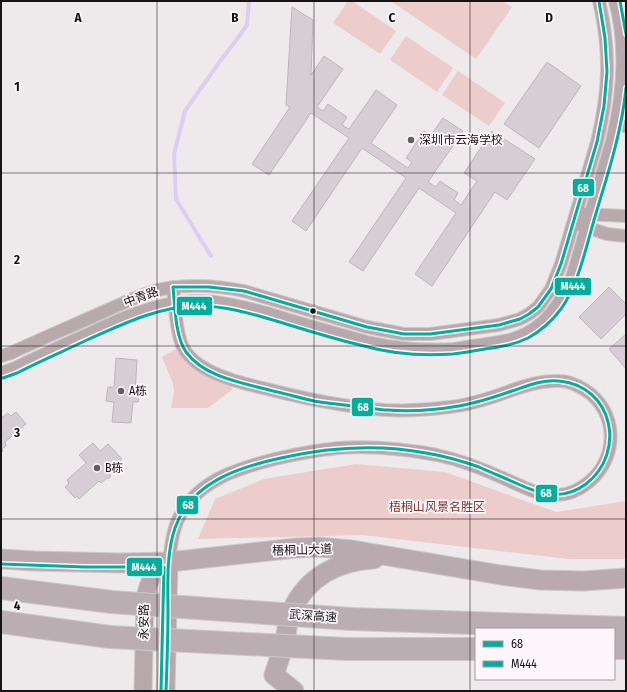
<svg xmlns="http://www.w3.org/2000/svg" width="627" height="692" font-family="'Fira Sans Condensed','Noto Sans SC',sans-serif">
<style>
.green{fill:#eccdcb}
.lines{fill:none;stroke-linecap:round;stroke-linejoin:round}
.stream{stroke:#dccef2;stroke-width:4}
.building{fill:#d6cdd5;stroke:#bab8b9}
.street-casing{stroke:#cbc8c9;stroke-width:14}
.secondary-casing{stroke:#cbc8c9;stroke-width:19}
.primary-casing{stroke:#cbc8c9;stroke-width:21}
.highway-casing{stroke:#cbc8c9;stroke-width:24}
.street{stroke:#b8a9ac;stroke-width:12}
.secondary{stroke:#b7a8ab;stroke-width:17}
.primary{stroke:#b8aaae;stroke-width:19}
.highway{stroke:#bbaeb2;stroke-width:22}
.highway-bridge-casing{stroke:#cbc8c9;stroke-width:24;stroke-linecap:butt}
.highway-bridge{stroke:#bbaeb2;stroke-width:22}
.bus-1-casing{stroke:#fdf6fa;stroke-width:6}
.bus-2-casing{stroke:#fdf6fa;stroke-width:6}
.bus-1{stroke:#01ad9c;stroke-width:3}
.bus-2{stroke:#01ad9c;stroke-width:3}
.grid{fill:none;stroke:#161314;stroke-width:1;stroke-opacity:0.55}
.poi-dot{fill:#625e60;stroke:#fdf6fa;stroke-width:1.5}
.bus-dot{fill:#161314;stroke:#fdf6fa;stroke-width:1.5}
.labels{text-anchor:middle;stroke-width:3.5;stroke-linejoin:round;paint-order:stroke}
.poi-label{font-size:12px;fill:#161314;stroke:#fdf6fa;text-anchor:start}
.street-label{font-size:12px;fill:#161314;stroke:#fdf6fa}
.park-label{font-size:12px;fill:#7e3531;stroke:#fdf6fa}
.grid-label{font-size:13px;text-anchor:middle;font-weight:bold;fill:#161314;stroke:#fdf6fa;stroke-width:3.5;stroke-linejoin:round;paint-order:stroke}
.line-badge{stroke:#fdf6fa;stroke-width:1.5}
.badge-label{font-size:11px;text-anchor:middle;font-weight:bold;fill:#fff}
</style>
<rect width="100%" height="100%" fill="#eeeaec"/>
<g class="green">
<path d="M348,1h4l44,30 -16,23 -47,-31z"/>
<path d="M391,1h112l9,6 -36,52z"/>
<path d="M406,36l47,32 -16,24 -47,-32z"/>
<path d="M458,71l47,32 -16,23 -47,-31z"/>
<path d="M181,346l52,43 -25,19h-37l3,-16 -1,-8 -11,-27z"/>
<path d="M356,464l89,8 111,40 70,-11v58h-57l-207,-24 -164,4 17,-40 49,-20z"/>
</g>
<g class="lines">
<path class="stream" d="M211,256l-35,-57 -2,-45 11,-43 33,-47 19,-25 10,-14 2,-24"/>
</g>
<g class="building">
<path d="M292,7l21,13 -2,55 13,-19 19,13 -26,38 6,4 5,-7 19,13 -5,8 7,4 27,-39 21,15 -26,38 37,25 4,-6 -6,-4 18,-27 7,4 12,-17 20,13 -35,51 8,5 4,-6 18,12 -4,7 7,5 16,-24 -13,-8 28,-42 43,28 -28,41 -12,-8 -63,94 -17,-12 41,-61 -37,-25 -56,83 -14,-9 57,-84 -44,-30 -56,83 -14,-10 57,-83 -38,-25 -42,62 -17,-11 38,-57 -4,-2z"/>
<path d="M547,62l34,24 -42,62 -35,-24z"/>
<path d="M609,287l17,17v10l-25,25 -22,-22z"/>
<path d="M626,334v35l-17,-20z"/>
<path d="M116,358l21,2 -2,34h4l-1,8h-5l-2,21 -19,-1 2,-20 -8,-1 2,-14h6z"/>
<path d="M16,412l10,12 -21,18 1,4 -4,3 1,2 -2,2v-35l7,-5 3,3z"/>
<path d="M93,443l7,8 8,-7 14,15 -14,14 3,3 -3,3 -1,-1 -6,5 -2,-2 -20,18 -2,-3 -2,2 -10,-11 4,-4 -2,-3 19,-17 -7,-8z"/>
</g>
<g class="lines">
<g class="street-casing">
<g id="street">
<path d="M625,126h1"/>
<path d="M583,214l43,2"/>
<path d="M580,225l27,9 19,2"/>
<path d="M1,356l10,-3c30,-14 61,-27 92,-41 21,-9 42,-20 65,-24 25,-4 51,-2 76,3l123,36 37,7h26l69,-9 21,-6 9,-5 9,-7 13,-18 5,-13 5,-12 36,-122c12,-50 14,-90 2,-141"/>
<path d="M1,373l14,-5c23,-11 46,-22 69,-32 34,-16 70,-33 108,-35 27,-1 52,6 78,13 22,7 43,13 65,19 11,3 21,6 32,9 28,6 57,9 86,7 9,-1 18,-3 27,-4 11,-2 23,-3 33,-6 32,-10 49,-36 60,-65l39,-133c11,-45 15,-95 3,-140"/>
<path d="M169,562c2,-18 4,-36 14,-52 21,-32 57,-42 92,-51 21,-5 43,-9 64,-11 32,-2 66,1 98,7 23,5 44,13 66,23 16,7 34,17 51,17 13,1 25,-5 35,-13 30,-25 29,-71 -4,-92 -8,-5 -16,-9 -25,-9 -19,-1 -36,5 -53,11 -19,7 -38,13 -57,15 -22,3 -44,4 -65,3 -40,-3 -79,-11 -118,-21 -22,-5 -47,-11 -66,-23 -6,-4 -12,-10 -16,-15 -9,-14 -10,-46 -12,-64"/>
</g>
</g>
<g class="secondary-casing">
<g id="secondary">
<path d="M143,691l2,-93c4,-20 8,-24 24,-36"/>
<path d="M166,691l3,-129"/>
</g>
</g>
<g class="primary-casing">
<g id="primary">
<path d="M1,559l33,2 87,2 48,-1 127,-14 22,-1 34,3 149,25 39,5 44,1 42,-3"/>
<path d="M294,691l-20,-16c4,-12 8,-23 11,-35 2,-11 3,-21 7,-30 16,-34 46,-49 82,-51"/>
</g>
</g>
<g class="highway-casing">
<g id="highway">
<path d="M1,588l111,14"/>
<path d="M351,619l275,9"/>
<path d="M1,622l109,15"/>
<path d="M614,648h12"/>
<path d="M346,649h130"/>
</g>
</g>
<use href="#street" class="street"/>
<use href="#secondary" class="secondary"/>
<use href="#primary" class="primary"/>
<use href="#highway" class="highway"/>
<g class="highway-bridge-casing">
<g id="highway-bridge">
<path d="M112,602l239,17"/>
<path d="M110,637l236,12"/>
</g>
</g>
<use href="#highway-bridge" class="highway-bridge"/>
<g class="bus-1-casing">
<path id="bus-1" d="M166,691c1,-26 2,-53 2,-79 0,-27 -2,-58 7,-84 16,-46 64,-61 106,-70 48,-11 97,-14 145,-5 18,3 36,8 53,14 13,6 26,11 39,17 24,11 45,17 68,0 41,-32 27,-98 -27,-103 -16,-2 -32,5 -47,10 -17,6 -35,12 -53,15 -23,4 -48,6 -72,4 -8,0 -16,-2 -24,-3 -16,-2 -33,-3 -49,-6 -14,-3 -27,-7 -41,-10 -29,-8 -68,-13 -87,-39 -11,-16 -11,-46 -13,-65h36l35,4 123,36 37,7h26l69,-9 21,-6 9,-5 9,-7 13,-18 10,-25 36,-122 7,-36 3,-34 -2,-34 -6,-37"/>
</g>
<g class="bus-2-casing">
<g id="bus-2">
<path d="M620,1l6,33"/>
<path d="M3,378l14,-5c23,-12 47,-22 70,-33 34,-15 70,-33 108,-34 31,-1 61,9 91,18 26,8 52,16 78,22 28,8 59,10 89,8 10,-1 21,-3 32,-5 14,-2 29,-4 43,-11 13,-7 24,-17 33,-29 19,-27 26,-67 36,-99 12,-40 25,-80 29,-122"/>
<path d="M1,564l84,3h79l-3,124"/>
</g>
</g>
<use href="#bus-1" class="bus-1"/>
<use href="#bus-2" class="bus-2"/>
</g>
<path class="grid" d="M157,1v690M314,1v690M470,1v690M1,173h625M1,346h625M1,519h625"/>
<g class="poi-dot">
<circle cx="411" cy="140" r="4"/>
<circle cx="121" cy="391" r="4"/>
<circle cx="97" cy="468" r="4"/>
</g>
<circle class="bus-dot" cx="313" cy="311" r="3.5"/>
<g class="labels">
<g class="poi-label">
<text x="419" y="144">深圳市云海学校</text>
<text x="129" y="395">A栋</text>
<text x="105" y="472">B栋</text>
</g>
<g class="street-label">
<text transform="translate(141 297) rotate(-20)" y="4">中青路</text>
<text transform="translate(302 550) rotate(-2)" y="4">梧桐山大道</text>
<text transform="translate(313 616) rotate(4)" y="4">武深高速</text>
<text transform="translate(144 622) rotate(-89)" y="4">永安路</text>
</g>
<g class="park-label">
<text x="437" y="511">梧桐山风景名胜区</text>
</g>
</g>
<g class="grid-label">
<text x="78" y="22">A</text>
<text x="235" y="22">B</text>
<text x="392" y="22">C</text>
<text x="549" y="22">D</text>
<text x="17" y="91">1</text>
<text x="17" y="264">2</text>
<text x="17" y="437">3</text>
<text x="17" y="610">4</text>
</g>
<g class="line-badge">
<rect x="572" y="178" width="23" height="19" rx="4" fill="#01ad9c"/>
<rect x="554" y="277" width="38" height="19" rx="4" fill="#01ad9c"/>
<rect x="176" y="296" width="37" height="20" rx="4" fill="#01ad9c"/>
<rect x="351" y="397" width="23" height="20" rx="4" fill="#01ad9c"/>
<rect x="535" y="484" width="23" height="19" rx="4" fill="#01ad9c"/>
<rect x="176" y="495" width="23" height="20" rx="4" fill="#01ad9c"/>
<rect x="126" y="557" width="37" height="20" rx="4" fill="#01ad9c"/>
</g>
<g class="badge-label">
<text x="583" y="192">68</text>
<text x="573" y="290">M444</text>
<text x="194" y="310">M444</text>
<text x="363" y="411">68</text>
<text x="546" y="497">68</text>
<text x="188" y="509">68</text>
<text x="144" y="571">M444</text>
</g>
<rect width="627" height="692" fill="none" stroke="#161314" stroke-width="4"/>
<rect x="475" y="628" width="140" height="52" fill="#fdf6fa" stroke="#a19b9e"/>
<rect x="483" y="641" width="20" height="6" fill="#01ad9c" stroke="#a19b9e"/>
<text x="511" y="648" font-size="12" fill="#161314">68</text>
<rect x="483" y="661" width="20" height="6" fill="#01ad9c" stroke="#a19b9e"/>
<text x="511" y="668" font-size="12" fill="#161314">M444</text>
</svg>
